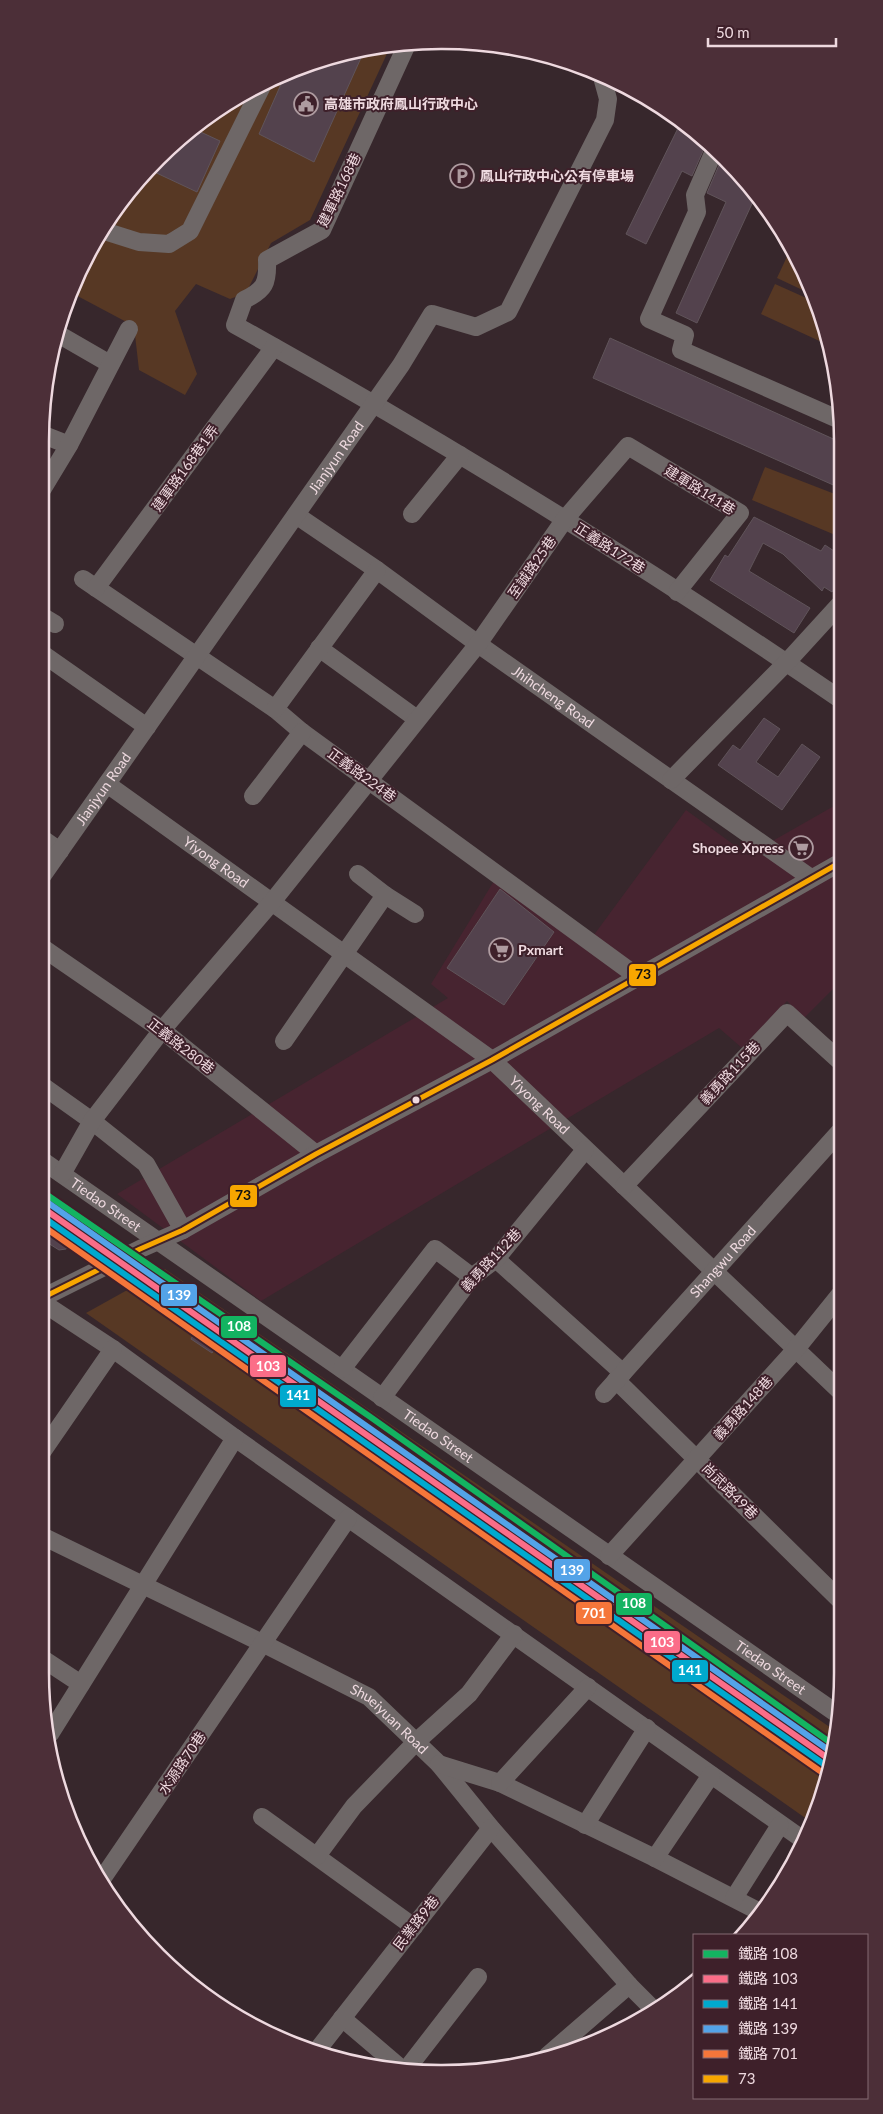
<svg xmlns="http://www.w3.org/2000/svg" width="883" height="2114" font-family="Lato,'Noto Sans TC',sans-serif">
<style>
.built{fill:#472430}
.green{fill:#573824}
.building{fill:#53424d;stroke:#60545a}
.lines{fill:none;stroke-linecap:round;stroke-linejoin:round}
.minor{stroke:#6e6767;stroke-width:18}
.bus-1-casing{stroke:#3e202a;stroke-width:9}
.bus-1{stroke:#f7a600;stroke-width:5}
.rail-1-casing{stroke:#3e202a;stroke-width:10}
.rail-2-casing{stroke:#3e202a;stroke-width:10}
.rail-3-casing{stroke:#3e202a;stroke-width:10}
.rail-4-casing{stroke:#3e202a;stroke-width:10}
.rail-5-casing{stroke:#3e202a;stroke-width:10}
.rail-1{stroke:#13b361;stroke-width:6}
.rail-2{stroke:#fb6d88;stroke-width:6}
.rail-3{stroke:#00a9ce;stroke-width:6}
.rail-4{stroke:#53a3e8;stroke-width:6}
.rail-5{stroke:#f5763a;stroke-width:6}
.bus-dot{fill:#eed9df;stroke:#3e202a;stroke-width:2}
.labels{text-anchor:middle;stroke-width:4;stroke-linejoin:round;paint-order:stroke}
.poi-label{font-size:14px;font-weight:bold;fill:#eed9df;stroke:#3e202a;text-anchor:start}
.street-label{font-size:14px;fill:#eed9df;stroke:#3e202a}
.rim{fill:none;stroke:#eed9df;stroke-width:2.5}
.line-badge{stroke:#3e202a;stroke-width:2}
.badge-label{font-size:14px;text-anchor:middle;font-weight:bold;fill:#fff}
.pale-badge-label{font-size:14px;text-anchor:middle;font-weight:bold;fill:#111}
</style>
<rect width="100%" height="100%" fill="#37272c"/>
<path class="built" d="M841,802v179l-37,37 -17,-17 -45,47 -23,-20 -458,273 -144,-107 331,-196 -17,-14 63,-103 91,66 101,-137 62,45z"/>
<g class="green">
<path d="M391,45l-81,175 -39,23 -25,50 -16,6 -34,-15 -21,27 22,63 -12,21 -46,-25 -5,-44 -64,-34 24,-51 45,-64 58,-54 67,-41 73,-28z"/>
<path d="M791,248l11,16 9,30 -34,-16z"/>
<path d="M775,284l38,17 13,43 -65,-30z"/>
<path d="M765,467l75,29v41l-88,-37z"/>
<path d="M40,1195l40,29 -40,24z"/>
<path d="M165,1269l669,461 -12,71 -11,21 -725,-509z"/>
</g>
<g class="building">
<path d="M365,49l-51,113 -55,-28 27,-61 51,-19z"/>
<path d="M681,122l25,22 -14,32 -10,-5 -36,73 -20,-10z"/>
<path d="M192,128l28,13 -23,51 -49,-23z"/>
<path d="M722,158l22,19 12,18 -59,128 -21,-10 50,-111 -19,-9z"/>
<path d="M610,338l230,104v46l-247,-110z"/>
<path d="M754,517l67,34 4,-6 15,10v23l-8,14 -8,-5 -2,4 -39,-37 -20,-11 -14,28 61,37 -16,25 -84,-53 15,-25 3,2z"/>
<path d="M764,718l16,11 -24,33 22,15 24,-33 18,13 -38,53 -64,-45 15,-20 7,5z"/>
<path d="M500,889l54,43 -50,73 -57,-37z"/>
<path d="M40,1210l36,31 -10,8 -7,1 -19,-12z"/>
<path d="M189,1301l17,12 -10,15 -18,-11z"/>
<path d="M198,1327l22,15 -8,11 -21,-14z"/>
</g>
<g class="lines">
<g class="minor">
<path d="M408,42l-86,188 -55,30c1,23 -2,30 -23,40l-9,25c207,115 409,240 605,374"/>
<path d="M714,151l-19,44 2,17 -48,107 36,16 -4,15 159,70"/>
<path d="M101,230l38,12 30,2 21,-13 74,-149"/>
<path d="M58,334l52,30"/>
<path d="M41,434l28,11"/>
<path d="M40,493l29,-48 60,-116"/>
<path d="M412,514l48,-59"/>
<path id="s1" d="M296,515l81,55 101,74 333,234"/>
<path d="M83,579l192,130 27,23 336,245"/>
<path d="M96,588l178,-241"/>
<path d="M40,615l15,9"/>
<path d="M319,648l98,71"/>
<path d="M40,652l107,75"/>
<path d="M275,709l102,-139"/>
<path d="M671,780l116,-118 53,-58"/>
<path id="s2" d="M107,784l385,276 350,333"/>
<path d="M253,796l49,-64"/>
<path d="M40,837l20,14"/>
<path d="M358,874l27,21 30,19"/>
<path id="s3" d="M40,879l361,-514 31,-51 44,13 32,-15 97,-192 3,-21 -6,-22"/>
<path d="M40,946l122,84 154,124"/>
<path d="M284,1041l101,-146"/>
<path d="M40,1084l52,37 54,43 37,66"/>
<path id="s4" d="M40,1159l796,554"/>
<path d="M62,1174l30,-53 70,-91 110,-128 206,-258 87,-125 63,-73 112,67 -63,79"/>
<path d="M624,1186l163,-173 54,49"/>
<path d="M496,1259l127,114"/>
<path d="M40,1299l100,-50 43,-19 133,-76 176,-94 349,-198"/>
<path d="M40,1301l73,48 122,89 567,401"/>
<path d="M342,1369l93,-120 37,28"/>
<path d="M616,1380l227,223"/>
<path id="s5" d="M604,1394l238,-265"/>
<path d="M382,1398l90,-121 24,-18 89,-109"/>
<path d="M40,1455l73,-106"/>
<path id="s6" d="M40,1535l224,109 105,53 70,67 52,64 138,157 26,26"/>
<path d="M609,1556l187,-207 46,-57"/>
<path d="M40,1657l41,27"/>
<path d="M50,1734l185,-296"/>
<path d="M439,1764l61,19 155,75 107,55"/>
<path d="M500,1783l88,-96"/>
<path d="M262,1817l152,110"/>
<path d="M585,1825l62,-97"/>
<path d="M317,1856l37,-50 62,-64 53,-48 45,-60"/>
<path d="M655,1858l56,-83"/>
<path d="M100,1882l248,-364"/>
<path d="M734,1898l46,-73"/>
<path d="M342,2018l61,52"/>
<path d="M315,2053l176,-225"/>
<path d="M547,2056l82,-71"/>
<path d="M406,2070l72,-93"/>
</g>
<g class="bus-1-casing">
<path id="bus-1" d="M40,1299l100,-50 43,-19 133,-76 176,-94 349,-198"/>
</g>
<use href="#bus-1" class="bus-1"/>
<g class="rail-1-casing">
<path id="rail-1" d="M40,1190l329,226 462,327"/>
</g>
<g class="rail-2-casing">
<path id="rail-2" d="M40,1206l789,553"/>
</g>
<g class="rail-3-casing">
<path id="rail-3" d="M40,1215l785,550"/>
</g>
<g class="rail-4-casing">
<path id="rail-4" d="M44,1200l786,551"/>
</g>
<g class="rail-5-casing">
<path id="rail-5" d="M40,1224l780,547"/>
</g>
<use href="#rail-1" class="rail-1"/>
<use href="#rail-2" class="rail-2"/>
<use href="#rail-3" class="rail-3"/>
<use href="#rail-4" class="rail-4"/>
<use href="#rail-5" class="rail-5"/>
</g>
<defs>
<g id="civic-ring" transform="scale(1.25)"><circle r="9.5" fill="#3e202a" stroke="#ae9ba0" stroke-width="1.5"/><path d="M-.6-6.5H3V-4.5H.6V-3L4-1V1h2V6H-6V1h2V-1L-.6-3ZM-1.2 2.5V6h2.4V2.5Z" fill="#ae9ba0"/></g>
<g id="parking-ring" transform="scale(1.25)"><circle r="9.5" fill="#3e202a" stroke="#ae9ba0" stroke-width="1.5"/><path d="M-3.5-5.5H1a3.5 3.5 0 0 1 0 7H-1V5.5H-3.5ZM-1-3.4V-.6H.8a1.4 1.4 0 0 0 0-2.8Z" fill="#ae9ba0"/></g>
<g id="supermarket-ring" transform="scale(1.25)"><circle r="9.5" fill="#3e202a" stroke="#ae9ba0" stroke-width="1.5"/><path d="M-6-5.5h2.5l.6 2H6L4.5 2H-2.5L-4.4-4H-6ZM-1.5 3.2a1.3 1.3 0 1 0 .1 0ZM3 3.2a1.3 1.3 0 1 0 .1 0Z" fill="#ae9ba0"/></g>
</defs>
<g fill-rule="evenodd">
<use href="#civic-ring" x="306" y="104"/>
<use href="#parking-ring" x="462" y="176"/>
<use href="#supermarket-ring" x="801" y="848"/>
<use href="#supermarket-ring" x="501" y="950"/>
</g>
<circle class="bus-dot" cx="416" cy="1100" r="4.5"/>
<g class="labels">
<g class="poi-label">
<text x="324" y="109">高雄市政府鳳山行政中心</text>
<text x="480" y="181">鳳山行政中心公有停車場</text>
<text x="784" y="853" text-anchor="end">Shopee Xpress</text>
<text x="518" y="955">Pxmart</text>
</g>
<g class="street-label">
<text transform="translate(339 190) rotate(-64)" y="5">建軍路168巷</text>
<text dy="5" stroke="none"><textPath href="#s3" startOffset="515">Jianjyun Road</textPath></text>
<text transform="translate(185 468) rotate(-54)" y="5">建軍路168巷1弄</text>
<text transform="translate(700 490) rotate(32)" y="5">建軍路141巷</text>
<text transform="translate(610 548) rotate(33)" y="5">正義路172巷</text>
<text transform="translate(532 567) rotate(-55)" y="5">至誠路25巷</text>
<text dy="5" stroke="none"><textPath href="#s1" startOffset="315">Jhihcheng Road</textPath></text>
<text transform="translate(362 775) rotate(36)" y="5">正義路224巷</text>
<text dy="5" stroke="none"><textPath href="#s3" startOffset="110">Jianjyun Road</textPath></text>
<text dy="5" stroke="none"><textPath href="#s2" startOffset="134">Yiyong Road</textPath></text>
<text transform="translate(181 1046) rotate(38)" y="5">正義路280巷</text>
<text transform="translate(730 1073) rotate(-47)" y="5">義勇路115巷</text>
<text dy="5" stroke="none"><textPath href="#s2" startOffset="539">Yiyong Road</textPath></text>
<text dy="5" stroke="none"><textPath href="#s4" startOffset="80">Tiedao Street</textPath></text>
<text transform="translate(491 1260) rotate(-47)" y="5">義勇路112巷</text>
<text dy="5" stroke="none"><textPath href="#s5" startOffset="178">Shangwu Road</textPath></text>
<text transform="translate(743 1408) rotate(-48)" y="5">義勇路148巷</text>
<text dy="5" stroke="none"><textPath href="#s4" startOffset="485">Tiedao Street</textPath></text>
<text transform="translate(730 1491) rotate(45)" y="5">尚武路49巷</text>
<text dy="5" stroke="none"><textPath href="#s4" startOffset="890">Tiedao Street</textPath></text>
<text dy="5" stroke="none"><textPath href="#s6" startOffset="396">Shueiyuan Road</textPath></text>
<text transform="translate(182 1763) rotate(-56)" y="5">水源路70巷</text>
<text transform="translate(416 1923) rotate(-52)" y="5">民業路9巷</text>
</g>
</g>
<path d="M0 0H883V2114H0ZM441 49H442A392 392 0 0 1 834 441V1673A392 392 0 0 1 442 2065H441A392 392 0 0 1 49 1673V441A392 392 0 0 1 441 49Z" fill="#4c2f38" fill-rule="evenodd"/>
<path class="rim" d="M441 49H442A392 392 0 0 1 834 441V1673A392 392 0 0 1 442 2065H441A392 392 0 0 1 49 1673V441A392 392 0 0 1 441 49Z"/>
<g class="line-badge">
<rect x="628" y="963" width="29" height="24" rx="5" fill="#f7a600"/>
<rect x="229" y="1184" width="29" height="24" rx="5" fill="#f7a600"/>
<rect x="160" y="1283" width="38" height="24" rx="5" fill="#53a3e8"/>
<rect x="220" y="1315" width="38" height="24" rx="5" fill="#13b361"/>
<rect x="249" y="1354" width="38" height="24" rx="5" fill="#fb6d88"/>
<rect x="279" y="1384" width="38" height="24" rx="5" fill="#00a9ce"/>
<rect x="553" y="1558" width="38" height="24" rx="5" fill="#53a3e8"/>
<rect x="615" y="1592" width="38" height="24" rx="5" fill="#13b361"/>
<rect x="575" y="1601" width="38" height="24" rx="5" fill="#f5763a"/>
<rect x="643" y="1630" width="38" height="24" rx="5" fill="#fb6d88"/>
<rect x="671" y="1659" width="38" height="24" rx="5" fill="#00a9ce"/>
</g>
<g class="badge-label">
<text x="179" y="1300">139</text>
<text x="239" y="1331">108</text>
<text x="268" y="1371">103</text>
<text x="298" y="1400">141</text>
<text x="572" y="1575">139</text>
<text x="634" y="1608">108</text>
<text x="594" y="1618">701</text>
<text x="662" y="1647">103</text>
<text x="690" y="1675">141</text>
</g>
<g class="pale-badge-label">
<text x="643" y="979">73</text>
<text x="243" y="1200">73</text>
</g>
<rect x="693" y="1934" width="175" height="165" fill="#3e202a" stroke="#846a72"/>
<rect x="703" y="1950" width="25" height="8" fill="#13b361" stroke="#846a72"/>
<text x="738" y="1959" font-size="15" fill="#eed9df">鐵路 108</text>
<rect x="703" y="1975" width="25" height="8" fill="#fb6d88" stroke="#846a72"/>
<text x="738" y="1984" font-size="15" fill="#eed9df">鐵路 103</text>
<rect x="703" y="2000" width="25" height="8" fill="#00a9ce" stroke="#846a72"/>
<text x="738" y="2009" font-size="15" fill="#eed9df">鐵路 141</text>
<rect x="703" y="2025" width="25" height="8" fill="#53a3e8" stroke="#846a72"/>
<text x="738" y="2034" font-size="15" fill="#eed9df">鐵路 139</text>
<rect x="703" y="2050" width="25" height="8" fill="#f5763a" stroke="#846a72"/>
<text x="738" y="2059" font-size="15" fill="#eed9df">鐵路 701</text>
<rect x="703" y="2075" width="25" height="8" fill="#f7a600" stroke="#846a72"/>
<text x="738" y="2084" font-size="15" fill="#eed9df">73</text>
<path d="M708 38v8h128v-8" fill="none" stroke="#eed9df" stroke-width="2.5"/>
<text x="716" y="38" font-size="15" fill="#eed9df" stroke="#3e202a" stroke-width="4" paint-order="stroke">50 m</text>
</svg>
